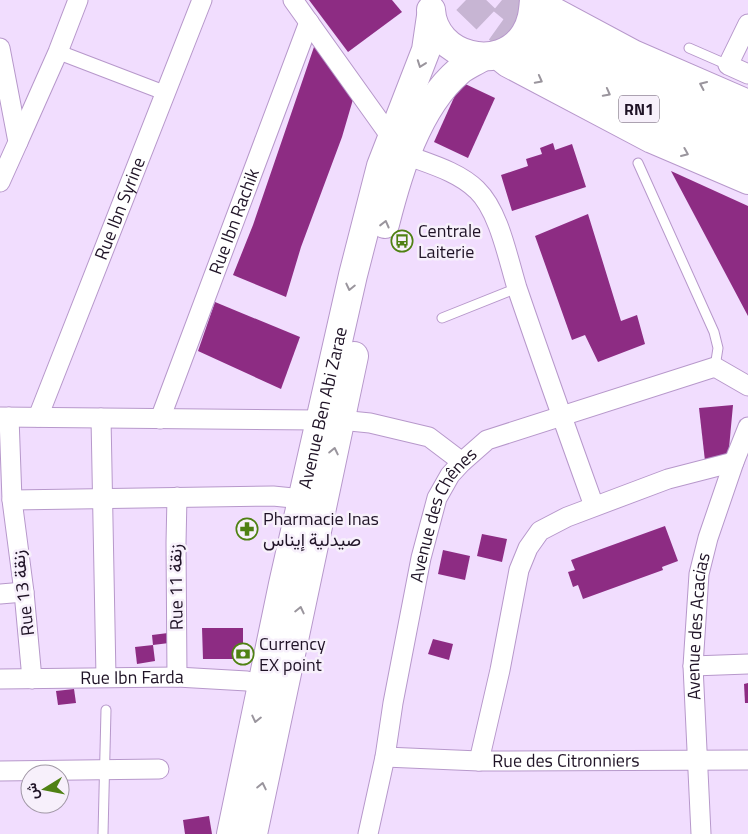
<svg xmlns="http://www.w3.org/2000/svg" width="748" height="834" font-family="'Titillium Web',Vazirmatn,sans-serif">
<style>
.building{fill:#8d2c83}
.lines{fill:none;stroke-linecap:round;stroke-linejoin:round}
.trunk-tunnel{stroke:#c7b5d3;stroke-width:28;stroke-dasharray:28 14;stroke-linecap:butt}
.service-casing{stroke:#b798cb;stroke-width:11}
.pedestrian-casing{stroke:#b798cb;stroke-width:16}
.minor-casing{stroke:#b798cb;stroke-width:21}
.primary-casing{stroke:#b798cb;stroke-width:30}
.trunk-casing{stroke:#b798cb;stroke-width:30}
.service{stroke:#fff;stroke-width:9}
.pedestrian{stroke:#fff;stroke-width:14}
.minor{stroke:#fff;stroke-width:19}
.primary{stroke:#fff;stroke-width:28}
.trunk{stroke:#fff;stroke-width:28}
.oneway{stroke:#9a959d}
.labels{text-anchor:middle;stroke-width:5;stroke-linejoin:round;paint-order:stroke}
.shield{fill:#f7f0fb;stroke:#605566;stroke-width:1}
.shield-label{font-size:16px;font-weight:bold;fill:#1f1326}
.street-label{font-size:18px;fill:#1f1326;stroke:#f7f0fb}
.poi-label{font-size:18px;fill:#1f1326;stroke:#f7f0fb;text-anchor:start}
</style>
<rect width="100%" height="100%" fill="#f1ddfe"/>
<g class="building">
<path d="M309,0h83l10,12 -54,40z"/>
<path d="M315,44l39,52 -12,41 -41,110 -15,50 -53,-22 20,-50z"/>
<path d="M461,82l34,16 -27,60 -34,-16z"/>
<path d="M553,143l2,7 17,-6 14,43 -74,24 -11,-36 27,-9 -2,-7 16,-5 -2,-6z"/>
<path d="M671,171l77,35v110z"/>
<path d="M588,214l33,107 16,-6 8,29 -47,18 -13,-27 -13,5 -37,-104z"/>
<path d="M215,302l85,35 -19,52 -83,-38z"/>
<path d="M733,405l-5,54 -23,2 -6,-53z"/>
<path d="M665,526l13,35 -16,6 1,3 -80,29 -5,-14 -5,2 -5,-15 7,-2 -4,-10z"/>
<path d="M482,534l25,5 -5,23 -25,-6z"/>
<path d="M443,550l27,6 -5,24 -27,-6z"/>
<path d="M202,628h41v31h-40z"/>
<path d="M168,633l1,10 -16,2 -1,-10z"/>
<path d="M433,639l20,5 -4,16 -21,-6z"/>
<path d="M153,645l2,16 -18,3 -2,-17z"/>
<path d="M748,683v20h-3l-1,-19z"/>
<path d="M74,689l2,14 -18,2 -2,-14z"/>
<path d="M209,816l3,18h-27l-2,-14z"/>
</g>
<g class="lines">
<g class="trunk-tunnel">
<path d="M466,0l25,24 42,30"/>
<path d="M502,0l40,33"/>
</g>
<g class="service-casing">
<g id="service">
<path d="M689,48l39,17"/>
<path d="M638,163l76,169 4,16 -3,19"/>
<path d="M442,318l75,-30"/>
<path d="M103,834l3,-124"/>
</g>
</g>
<g class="pedestrian-casing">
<path id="pedestrian" d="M58,52l107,41"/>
</g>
<g class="minor-casing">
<g id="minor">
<path d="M293,0l100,140"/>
<path d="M748,24l-20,41 20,9"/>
<path d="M0,48l18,94 -18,40"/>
<path d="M18,142l40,-90 20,-52"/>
<path d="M406,155c24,9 53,17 71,35 22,21 31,69 40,98 25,73 51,146 77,218"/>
<path d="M0,417l320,3"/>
<path d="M9,417l3,83 12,92 8,87"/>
<path id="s1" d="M38,417l164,-417"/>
<path d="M101,418l5,259"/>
<path id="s2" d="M160,419l149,-397"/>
<path d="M340,420l30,3 59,14 33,25"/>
<path d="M177,497l-1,46 1,134"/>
<path d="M12,500l261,-4 30,3"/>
<path d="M0,594l24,-2"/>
<path d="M693,666l55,-2"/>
<path id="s3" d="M0,679l177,-2 70,4 16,5"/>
<path id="s4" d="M385,757l94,4 269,-1"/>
<path d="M479,761l21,-91 19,-100 9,-22 12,-17 27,-14 101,-38 66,-17"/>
<path d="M0,771l159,-2"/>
<path id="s5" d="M368,834l17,-77 8,-54 28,-145 16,-60 13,-23 12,-13 25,-22 228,-73 33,19"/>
<path id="s6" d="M701,834l-8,-168 6,-92 9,-36 26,-76 14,-35"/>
</g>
</g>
<g class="primary-casing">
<g id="primary">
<path d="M431,10c3,47 69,64 94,24 7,-11 8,-22 9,-34"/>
<path d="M385,224c13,-51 32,-117 74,-153 7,-6 16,-9 23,-14"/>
<path id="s7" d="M231,834l52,-250 70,-309 28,-109 45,-116 5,-34"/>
<path d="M253,834l101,-478"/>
</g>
</g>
<g class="trunk-casing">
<g id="trunk">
<path d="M534,1l99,53 115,50"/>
<path d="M542,33l50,28 156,71"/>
<path d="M533,54l115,60 100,45"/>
<path d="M498,55l10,8 144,76 96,41"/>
</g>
</g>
<use href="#service" class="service"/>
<use href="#pedestrian" class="pedestrian"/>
<use href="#minor" class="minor"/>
<use href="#primary" class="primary"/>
<use href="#trunk" class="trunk"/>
</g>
<defs><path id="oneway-chevron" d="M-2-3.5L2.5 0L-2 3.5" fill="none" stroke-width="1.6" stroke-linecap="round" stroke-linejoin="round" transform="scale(1.25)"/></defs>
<g class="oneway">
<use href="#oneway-chevron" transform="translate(421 64) rotate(110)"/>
<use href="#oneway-chevron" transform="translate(539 80) rotate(28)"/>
<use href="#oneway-chevron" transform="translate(703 85) rotate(-156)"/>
<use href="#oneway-chevron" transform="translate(607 93) rotate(28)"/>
<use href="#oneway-chevron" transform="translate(685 153) rotate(23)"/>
<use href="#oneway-chevron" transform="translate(385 224) rotate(-76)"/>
<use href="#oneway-chevron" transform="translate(350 287) rotate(103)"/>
<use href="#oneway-chevron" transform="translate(334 451) rotate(-78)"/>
<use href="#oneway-chevron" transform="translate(300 610) rotate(-77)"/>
<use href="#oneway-chevron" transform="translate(256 719) rotate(103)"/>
<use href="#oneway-chevron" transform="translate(262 786) rotate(-78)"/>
</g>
<defs>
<g id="bus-ring" transform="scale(1.125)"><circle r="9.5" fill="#f7f0fb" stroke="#4f8113" stroke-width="1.5"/><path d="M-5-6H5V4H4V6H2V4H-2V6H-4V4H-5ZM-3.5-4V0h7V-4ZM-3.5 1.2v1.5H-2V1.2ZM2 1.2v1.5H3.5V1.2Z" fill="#4f8113"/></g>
<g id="pharmacy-ring" transform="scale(1.125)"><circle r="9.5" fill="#f7f0fb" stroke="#4f8113" stroke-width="1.5"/><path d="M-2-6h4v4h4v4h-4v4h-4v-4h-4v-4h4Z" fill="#4f8113"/></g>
<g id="bank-ring" transform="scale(1.125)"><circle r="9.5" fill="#f7f0fb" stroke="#4f8113" stroke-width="1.5"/><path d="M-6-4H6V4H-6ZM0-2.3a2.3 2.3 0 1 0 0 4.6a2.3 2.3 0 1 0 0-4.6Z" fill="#4f8113"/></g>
</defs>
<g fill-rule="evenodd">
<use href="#bus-ring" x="402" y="241"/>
<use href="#pharmacy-ring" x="247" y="529"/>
<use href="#bank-ring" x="243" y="654"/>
</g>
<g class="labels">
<rect class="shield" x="619" y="95.5" width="40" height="27" rx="4"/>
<g class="shield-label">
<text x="639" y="115">RN1</text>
</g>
<g class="street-label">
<text dy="6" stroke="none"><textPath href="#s1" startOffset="224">Rue Ibn Syrine</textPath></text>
<text dy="6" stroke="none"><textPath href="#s2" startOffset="211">Rue Ibn Rachik</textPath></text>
<text dy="6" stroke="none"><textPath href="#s7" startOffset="436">Avenue Ben Abi Zarae</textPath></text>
<text dy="6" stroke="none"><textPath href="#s5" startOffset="330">Avenue des Chênes</textPath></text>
<text transform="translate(176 587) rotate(-91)" y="6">Rue 11 زنقة</text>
<text transform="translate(23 593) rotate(-97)" y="6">Rue 13 زنقة</text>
<text dy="6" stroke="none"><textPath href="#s6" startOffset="208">Avenue des Acacias</textPath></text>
<text dy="6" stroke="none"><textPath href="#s3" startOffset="132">Rue Ibn Farda</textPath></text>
<text dy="6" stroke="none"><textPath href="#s4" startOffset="181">Rue des Citronniers</textPath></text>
</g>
<g class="poi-label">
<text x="418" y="237">Centrale<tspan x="418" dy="21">Laiterie</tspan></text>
<text x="263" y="525">Pharmacie Inas<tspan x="263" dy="21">صيدلية إيناس</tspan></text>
<text x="259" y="650">Currency<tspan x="259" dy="21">EX point</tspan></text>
</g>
</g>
<g transform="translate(45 789) rotate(260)"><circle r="24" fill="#f7f0fb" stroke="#a198a6"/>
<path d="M0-4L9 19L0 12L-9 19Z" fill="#4f8113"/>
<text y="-8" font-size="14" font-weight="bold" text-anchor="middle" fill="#1f1326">ش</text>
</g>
</svg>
